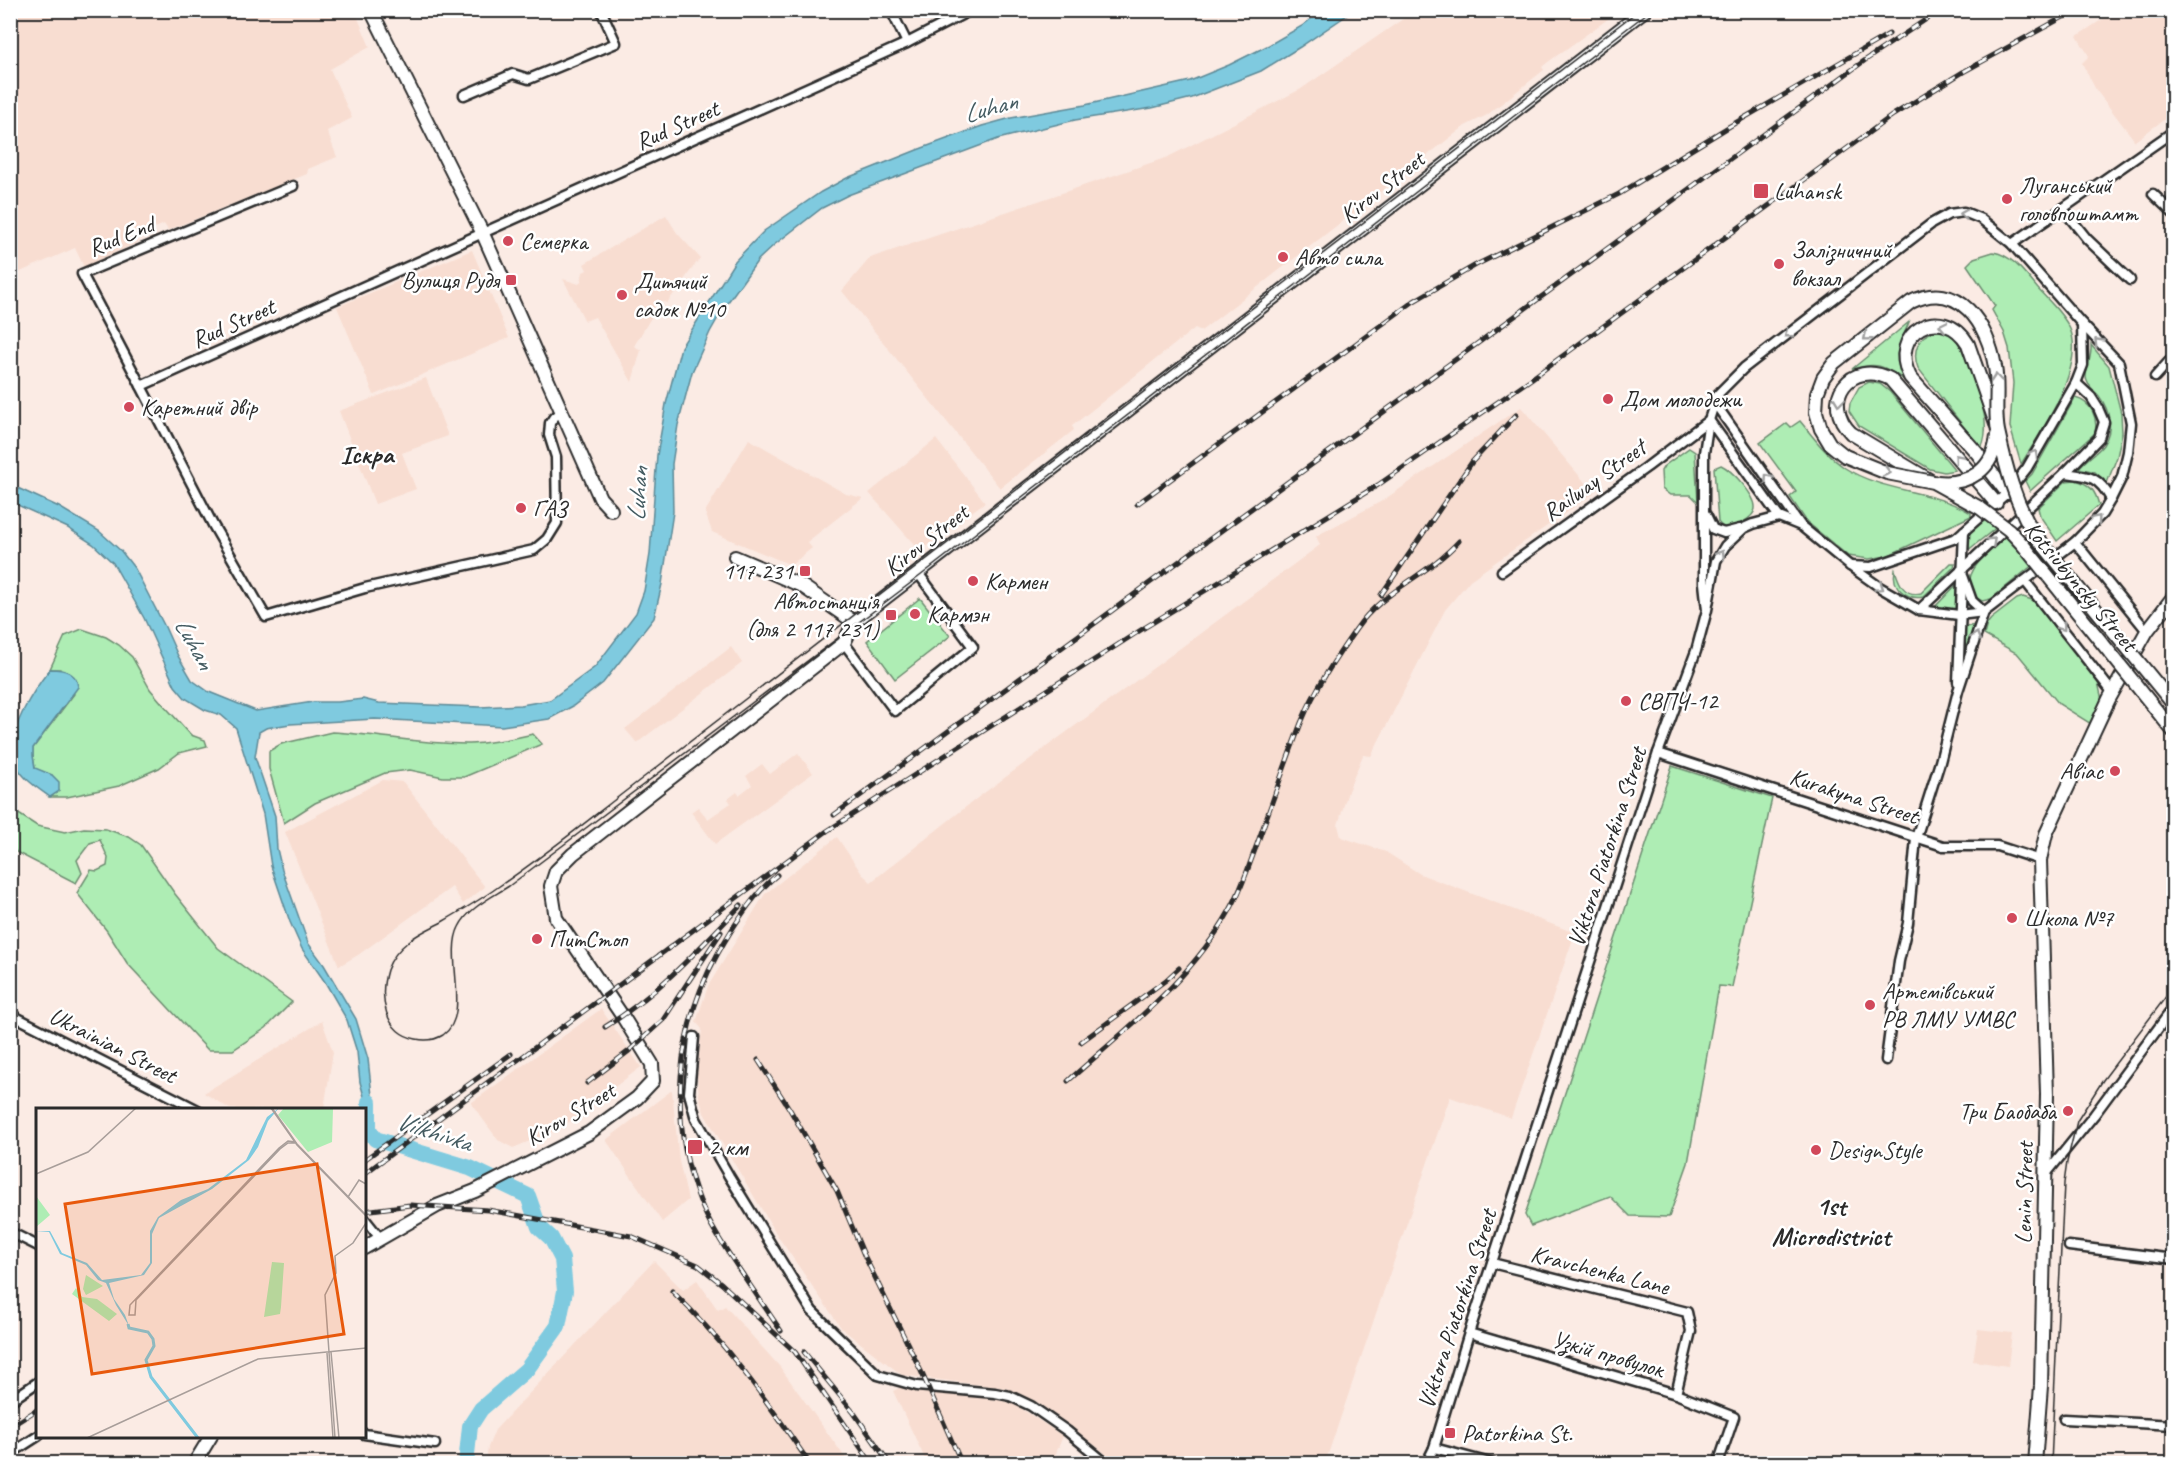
<svg xmlns="http://www.w3.org/2000/svg" width="2184" height="1474" font-family="Caveat,sans-serif">
<style>
.built{fill:#f8ddd1}
.green{fill:#aeedb4;stroke:#6c8c70;stroke-width:1.5}
.water{fill:#7fcadf;stroke:#5d8a97;stroke-width:1.5}
.lines{fill:none;stroke-linecap:round;stroke-linejoin:round}
.river{stroke:#7fcadf;stroke-width:16}
.street-casing{stroke:#2b2b2b;stroke-width:13}
.secondary-casing{stroke:#2b2b2b;stroke-width:16}
.street{stroke:#fff;stroke-width:8}
.secondary{stroke:#fff;stroke-width:12}
.tram{stroke:#2b2b2b;stroke-width:1.5}
.rail-casing{stroke:#2b2b2b;stroke-width:5}
.rail{stroke:#fff;stroke-width:3;stroke-dasharray:9;stroke-linecap:butt}
.secondary-bridge-casing{stroke:#2b2b2b;stroke-width:16;stroke-linecap:butt}
.secondary-bridge{stroke:#fff;stroke-width:12}
.oneway{stroke:#a0a0a0}
.poi-dot{fill:#d1495b;stroke:#fff;stroke-width:2}
.labels{text-anchor:middle;stroke-width:5;stroke-linejoin:round;paint-order:stroke}
.street-label{font-size:24px;fill:#2b2b2b;stroke:#fff}
.poi-label{font-size:24px;fill:#2b2b2b;stroke:#fff;text-anchor:start}
.water-label{font-size:26px;font-style:italic;fill:#445b61;stroke:#fff}
.neighbourhood-label{font-size:26px;font-weight:bold;fill:#2b2b2b;stroke:#fff}
.inset-river{fill:none;stroke:#7fcadf;stroke-width:3}
.inset-road{fill:none;stroke:#a89e9a;stroke-width:1.5}
.view{fill:#e8590c;fill-opacity:0.15;stroke:#e8590c;stroke-width:3}
.inset-edge{fill:none;stroke:#2b2b2b;stroke-width:3}
</style>
<rect width="100%" height="100%" fill="#fbebe4"/>
<filter id="ink" filterUnits="userSpaceOnUse"><feTurbulence type="fractalNoise" baseFrequency=".0167" numOctaves="2"/><feDisplacementMap in="SourceGraphic" scale="12" xChannelSelector="R" yChannelSelector="G"/><feConvolveMatrix kernelMatrix="1 2 1 2 8 2 1 2 1" color-interpolation-filters="sRGB"/></filter>
<g filter="url(#ink)">
<g class="built">
<path d="M1416,10l203,1 -71,51 -6,5 2,3 -57,45 -22,11 -264,205 -6,-3 -123,98 2,4 -74,58 -158,-197 28,-33 298,-101 133,-68z"/>
<path d="M10,11h345l15,36 -40,22 22,49 -25,13 10,26 -29,12 -1,5 -139,56 -4,-6 -28,13 2,5 -54,25 -9,-19 -64,28z"/>
<path d="M2115,11h55l3,5v97l-38,28 -39,-51 -14,-27 7,-7 -12,-20z"/>
<path d="M666,215l11,18 23,25 -33,45 -6,-2 -27,45 7,4 -9,32 -37,-65 -10,4 -22,-42 16,5 2,-3 2,-9 4,-2 -3,-6z"/>
<path d="M472,250l37,88 -135,57 -37,-88z"/>
<path d="M426,378l22,58 -46,17 14,36 -41,15 -36,-93z"/>
<path d="M1521,407l73,86 -124,87 -25,30 -74,146 -8,-1 -15,36 -10,34 3,12 45,15 34,22 155,59 -64,185 -61,-21 -125,366h-207l-80,-60 -33,-15 -103,-13 -60,-46 -63,-91 -75,-125 -5,-17 -2,-22 5,-45 -6,-7 12,-36 57,-92 72,-57 25,37 9,8 105,-83 344,-254 -4,-9 66,-35z"/>
<path d="M749,439l97,55 17,4 -56,44 5,6 -21,17 -79,-33 -7,-20z"/>
<path d="M936,439l49,63 -65,49 -51,-58z"/>
<path d="M731,647l11,16 -105,80 -12,-14z"/>
<path d="M798,753l15,20 -98,71 -24,-32 7,-5 10,12 23,-16 -3,-4 9,-7 2,3 13,-10 -6,-9 16,-12 8,10z"/>
<path d="M383,780l20,2 82,105 -22,17 -11,-17 -94,68 -19,11 -54,-134z"/>
<path d="M601,1009l40,58 -80,61 -48,20 -15,-8 -27,-37z"/>
<path d="M322,1021l11,31 -9,57h-94l-26,-16z"/>
<path d="M672,1090l7,71 9,39 -26,22 -56,-82z"/>
<path d="M654,1261l29,29 14,-10 21,30 7,-4 55,61 69,96h-363l2,-16 7,-17z"/>
<path d="M1978,1329l34,4 -4,33 -35,-5z"/>
<path d="M903,1386l17,6 60,5 31,5 52,34 -11,27h-125l-34,-72z"/>
</g>
<g class="green">
<path d="M1993,252c20,3 33,23 45,37 11,12 26,26 32,40 16,37 -29,104 -49,135l-11,-37 3,-44 -4,-35 -5,-16 -12,-22 3,-4 -28,-41 7,-7z"/>
<path d="M1909,322c-9,24 -19,31 -5,58 -20,-15 -28,-18 -52,-11z"/>
<path d="M1936,331c6,0 13,1 18,6 11,11 30,68 31,84 1,10 0,19 -4,28l-63,-81c-6,-16 -1,-33 18,-37z"/>
<path d="M2091,345l18,21 12,47 1,20 -5,24 -10,26 -12,-11 -16,-4c7,-9 18,-15 24,-23 11,-16 7,-34 -4,-49 -4,-5 -13,-11 -13,-19 0,-11 6,-19 5,-32z"/>
<path d="M1869,382l11,2 10,8 65,78 -11,2 -14,-3 -71,-43 -10,-15 1,-8 9,-16z"/>
<path d="M2075,398c17,4 23,20 20,35l-65,58 -5,-10 7,-7z"/>
<path d="M1800,421c14,17 27,35 45,47 37,24 88,22 126,45v3l-84,40 -18,3 -21,-3 -41,-34 -17,-25 6,-5 -36,-49 27,-20 4,4z"/>
<path d="M1689,448l6,4 3,50 -7,-7h-21l-8,-6 -1,-18 3,-5z"/>
<path d="M1721,465c11,5 35,31 34,43 0,10 -22,21 -30,20 -4,-1 -4,-3 -7,-6l-4,-54z"/>
<path d="M2075,480c15,4 20,10 24,25l-42,36 -17,-25 -2,-8 28,-27z"/>
<path d="M1985,519l12,8 -30,24v-17z"/>
<path d="M2007,535l27,29 -43,35 -9,2c-34,-20 9,-51 25,-66z"/>
<path d="M1951,563h4l-1,4 -31,30c-16,3 -32,-9 -28,-27 4,13 9,27 26,23z"/>
<path d="M1958,583l-2,28 -23,-2z"/>
<path d="M2023,597l12,4 63,81 4,18 -11,24 -32,-20 -41,-50 -34,-19 3,-11 4,-5 26,-20z"/>
<path d="M920,598l30,38 -55,43 -28,-38z"/>
<path d="M1976,625l-15,47 4,-45z"/>
<path d="M82,629l24,8 13,8 13,12 18,32 11,13 30,33 14,5 2,6 -28,7 -20,15 -40,18 -52,11h-17l9,-6 -7,-16 -17,-6 -2,-13v-8l41,-54 -14,-25h-10l15,-33z"/>
<path d="M332,732c46,2 91,13 138,12 21,-1 42,-5 63,-10l9,10 -78,33h-21l-33,-7 -25,3 -70,30 -31,20 -15,-54v-18l12,-7z"/>
<path d="M1672,766l100,32 -40,189 -13,-1 -31,177 -19,54 -39,-1 -20,-20 -79,30 -6,-11z"/>
<path d="M11,809l26,17 28,6 19,-4 22,1 23,8 12,8 34,49 43,54 74,54 -26,26 -33,22h-25l-81,-87 -20,-32 -30,-38 14,-23 6,1 10,-5 1,-8 -8,-18 -10,3 -13,17 5,13 -6,10 -60,-31 -5,-11z"/>
</g>
<g class="water">
<path d="M1322,10l31,1 -53,36 -39,24 -69,27 -40,10 -77,12 -77,19 -150,56 -26,13 -48,37 -16,15 -35,49 -13,23 -18,40 -14,53 -6,39 1,48 -11,72 -8,34 -51,65 -30,23 -24,13 -47,7 -127,-7 -85,5 -24,4 -7,4 -4,25 20,59 2,33 5,21 26,73 16,22 32,54 12,40 7,64 -9,-2 1,-14 -7,-25 -3,-30 -6,-19 -4,-13 -22,-38 -23,-33 -12,-27 -19,-56 -8,-52 -27,-86 -15,-13 -16,-5 -20,-12 -10,-12 -31,-68 -31,-55 -20,-19 -25,-16 -57,-26v-17l48,22 40,24 22,20 14,18 30,58 13,29 14,24 17,12 47,19 57,-9h25l25,-3 16,4 101,4 41,-2 29,-5 45,-33 41,-54 8,-22 6,-37 7,-99 9,-51 15,-57 54,-86 29,-30 57,-39 26,-14 70,-28 65,-24 29,-8 74,-13 105,-24 39,-16 40,-20 33,-19z"/>
<path d="M50,669c14,0 27,3 28,18l-45,61v8l2,12 17,7 7,7v9l-9,6c-14,-10 -32,-21 -37,-40 -7,-25 22,-69 37,-88z"/>
</g>
<g class="lines">
<path class="river" d="M369,1102v27l6,10 95,29 58,28 11,31 12,11 11,21 3,32 -7,35 -31,43 -46,40 -11,17 -4,38"/>
<g class="street-casing">
<g id="street">
<path d="M891,10l16,33"/>
<path d="M464,95l49,-21 16,5 87,-36 -15,-33"/>
<path d="M2153,194l21,20"/>
<path d="M2063,209l24,30 43,41"/>
<path d="M2012,244l162,-113"/>
<path d="M2155,377l19,-21"/>
<path d="M141,386l-59,-112 211,-88"/>
<path d="M1714,402l87,124"/>
<path d="M562,413l-8,4 -4,6 -1,12 7,22 1,66 -10,16 -13,11 -169,38 -99,29 -53,-92 -72,-139 766,-343 64,-33"/>
<path d="M2065,473c25,3 33,3 46,26"/>
<path d="M1706,515l7,14 11,4 16,-4"/>
<path d="M2075,542l72,89"/>
<path d="M1850,566l21,1 85,-29 51,-45 20,-25 49,-85 7,-18 -1,-41"/>
<path d="M1502,571l145,-104 62,-47 70,97"/>
<path d="M2025,581l88,112"/>
<path d="M1919,610l146,-137 34,-35 5,-16 -6,-14 -7,-11 -15,-14"/>
<path d="M844,643l51,68 78,-64 -55,-74"/>
<path d="M1958,682l6,-151"/>
<path d="M1658,753l285,93h54l43,14"/>
<path d="M10,1014l188,96"/>
<path d="M694,1037l-5,56 7,26 33,57 83,135 66,64 39,11 78,7 15,3 21,10 36,25 40,33"/>
<path d="M1886,1060l13,-99 9,-38 8,-85 24,-76 18,-71 26,-79 -12,-11 -11,-31"/>
<path d="M2046,1174l48,-59 80,-108"/>
<path d="M364,1218l16,20"/>
<path d="M10,1232l28,14"/>
<path d="M2069,1246l105,13"/>
<path d="M1492,1263l195,49 4,19 -15,63"/>
<path d="M1469,1333l207,61 58,23 -16,47"/>
<path d="M10,1401l28,-19"/>
<path d="M2064,1419l110,6"/>
<path d="M364,1434l71,10"/>
<path d="M1434,1448l60,16"/>
<path d="M10,1454l28,-18"/>
<path d="M1426,1464l8,-16 35,-115 189,-580 38,-102 11,-41 -3,-27v-130l5,-33 8,-25 27,-27 187,-144 18,-10 15,-2 17,7 31,25 70,80 37,39 12,60 -3,29 -6,25 -11,22 -9,15 -27,28 -91,70 -25,3 -40,-5 -38,-22 -31,-22 -49,-40 -22,-9 -26,7 -9,4 -19,18 -9,15 -9,49"/>
</g>
</g>
<g class="secondary-casing">
<g id="secondary">
<path d="M371,10l112,224 117,264 11,12"/>
<path d="M1996,424l-28,-80c-26,-43 -81,-11 -58,33l67,76 30,40"/>
<path d="M1931,481l-80,-48c-32,-32 0,-75 39,-54l106,124"/>
<path d="M735,557l67,29 52,36"/>
<path d="M364,1248l73,-42 38,-15 114,-58 48,-35 16,-17 -1,-17 -29,-47 -67,-99 -5,-32 5,-15 17,-17 271,-211 10,-21 791,-612"/>
<path d="M194,1464l17,-28"/>
<path d="M2035,1464l6,-78 6,-292 -7,-234 6,-26 63,-135 38,-68 27,-35"/>
</g>
</g>
<use href="#street" class="street"/>
<use href="#secondary" class="secondary"/>
<g class="tram">
<path d="M1639,10c-329,256 -659,511 -991,764 -50,38 -98,78 -150,113 -18,13 -37,24 -56,35 -11,6 -23,11 -33,19 -9,7 -18,18 -22,29 -8,27 -3,63 29,69 9,2 19,1 27,-4 29,-20 1,-79 16,-108 9,-19 33,-30 50,-41l411,-310 731,-566"/>
<path d="M2051,1464l13,-281 3,-21 10,-41 26,-41 71,-94"/>
</g>
<g class="rail-casing">
<g id="rail">
<path d="M1137,504l277,-203 62,-36 143,-71 111,-68 159,-92"/>
<path d="M1381,595l91,-133 44,-47"/>
<path d="M834,815l332,-244 698,-510 76,-51"/>
<path d="M605,1027c52,-32 94,-78 136,-122"/>
<path d="M1081,1042l85,-62 13,-12"/>
<path d="M758,1060l31,48 48,83 27,64 57,116 41,93"/>
<path d="M1068,1081c58,-52 123,-101 162,-171 11,-19 18,-42 26,-63 15,-41 29,-83 45,-124 14,-34 34,-64 55,-94 27,-39 71,-53 103,-88"/>
<path d="M587,1083l42,-32 34,-31 58,-88"/>
<path d="M364,1160l147,-106"/>
<path d="M364,1174l463,-343 317,-203 234,-143 153,-106 362,-264 70,-43 113,-62"/>
<path d="M364,1211l46,-6 78,5 143,26 67,29 24,19 73,68 77,112"/>
<path d="M739,1269l42,62"/>
<path d="M743,1275c-16,-24 -33,-48 -43,-74 -32,-80 -24,-172 17,-246 15,-27 35,-60 60,-80"/>
<path d="M672,1291c54,52 96,111 138,173"/>
<path d="M804,1352l50,61 36,51"/>
<path d="M10,1427l28,-18"/>
</g>
</g>
<use href="#rail" class="rail"/>
<g class="secondary-bridge-casing">
<g id="secondary-bridge">
<path d="M1937,482c33,3 57,-12 60,-47"/>
<path d="M2174,705l-140,-171c-19,-32 -28,-66 -36,-103 -4,-20 1,-43 -3,-64 -7,-42 -36,-89 -84,-65l-77,61 -11,15 -6,16 -1,18 5,17 9,15 15,12 42,17 46,9 47,26 29,22 14,15 151,187"/>
</g>
</g>
<use href="#secondary-bridge" class="secondary-bridge"/>
</g>
<defs><path id="oneway-chevron" d="M-2-3.5L2.5 0L-2 3.5" fill="none" stroke-width="1.6" stroke-linecap="round" stroke-linejoin="round" transform="scale(1.5)"/></defs>
<g class="oneway">
<use href="#oneway-chevron" transform="translate(1964 214) rotate(-173)"/>
<use href="#oneway-chevron" transform="translate(1943 326) rotate(-168)"/>
<use href="#oneway-chevron" transform="translate(1788 334) rotate(142)"/>
<use href="#oneway-chevron" transform="translate(1867 337) rotate(141)"/>
<use href="#oneway-chevron" transform="translate(2098 342) rotate(-134)"/>
<use href="#oneway-chevron" transform="translate(1996 378) rotate(-95)"/>
<use href="#oneway-chevron" transform="translate(1839 402) rotate(97)"/>
<use href="#oneway-chevron" transform="translate(2034 454) rotate(-60)"/>
<use href="#oneway-chevron" transform="translate(1958 458) rotate(-130)"/>
<use href="#oneway-chevron" transform="translate(1887 472) rotate(15)"/>
<use href="#oneway-chevron" transform="translate(1768 478) rotate(-125)"/>
<use href="#oneway-chevron" transform="translate(2097 519) rotate(-49)"/>
<use href="#oneway-chevron" transform="translate(1992 541) rotate(-43)"/>
<use href="#oneway-chevron" transform="translate(1721 554) rotate(-59)"/>
<use href="#oneway-chevron" transform="translate(1880 587) rotate(34)"/>
<use href="#oneway-chevron" transform="translate(2062 627) rotate(52)"/>
<use href="#oneway-chevron" transform="translate(1976 636) rotate(-72)"/>
</g>
</g>
<g class="poi-dot">
<rect x="1753" y="183" width="16" height="16" rx="3"/>
<circle cx="2007" cy="199" r="6"/>
<circle cx="508" cy="241" r="6"/>
<circle cx="1283" cy="257" r="6"/>
<circle cx="1779" cy="264" r="6"/>
<rect x="505" y="274" width="12" height="12" rx="3"/>
<circle cx="622" cy="295" r="6"/>
<circle cx="1608" cy="399" r="6"/>
<circle cx="129" cy="407" r="6"/>
<circle cx="521" cy="508" r="6"/>
<rect x="799" y="565" width="12" height="12" rx="3"/>
<circle cx="973" cy="581" r="6"/>
<circle cx="915" cy="614" r="6"/>
<rect x="885" y="609" width="12" height="12" rx="3"/>
<circle cx="1626" cy="701" r="6"/>
<circle cx="2115" cy="771" r="6"/>
<circle cx="2012" cy="918" r="6"/>
<circle cx="537" cy="939" r="6"/>
<circle cx="1870" cy="1005" r="6"/>
<circle cx="2068" cy="1111" r="6"/>
<rect x="687" y="1139" width="16" height="16" rx="3"/>
<circle cx="1816" cy="1150" r="6"/>
<rect x="1444" y="1427" width="12" height="12" rx="3"/>
</g>
<g class="labels">
<g class="street-label">
<text transform="translate(677 125) rotate(-24)" y="8">Rud Street</text>
<text transform="translate(1382 187) rotate(-38)" y="8">Kirov Street</text>
<text transform="translate(121 236) rotate(-22)" y="8">Rud End</text>
<text transform="translate(233 323) rotate(-24)" y="8">Rud Street</text>
<text transform="translate(1594 480) rotate(-36)" y="8">Railway Street</text>
<text transform="translate(926 540) rotate(-38)" y="8">Kirov Street</text>
<text transform="translate(2081 586) rotate(50)" y="8">Kotsiubynsky Street</text>
<text transform="translate(1854 796) rotate(18)" y="8">Kurakyna Street</text>
<text transform="translate(1607 847) rotate(-72)" y="8">Viktora Piatorkina Street</text>
<text transform="translate(113 1045) rotate(27)" y="8">Ukrainian Street</text>
<text transform="translate(570 1114) rotate(-31)" y="8">Kirov Street</text>
<text transform="translate(2024 1193) rotate(-89)" y="8">Lenin Street</text>
<text transform="translate(1600 1270) rotate(14)" y="8">Kravchenka Lane</text>
<text transform="translate(1457 1309) rotate(-72)" y="8">Viktora Piatorkina Street</text>
<text transform="translate(1608 1354) rotate(16)" y="8">Узкій провулок</text>
</g>
<g class="poi-label">
<text x="2019" y="193">Луганський<tspan x="2019" dy="28">головпоштамт</tspan></text>
<text x="1774" y="199">Luhansk</text>
<text x="520" y="249">Семерка</text>
<text x="1791" y="258">Залізничний<tspan x="1791" dy="28">вокзал</tspan></text>
<text x="1295" y="265">Авто сила</text>
<text x="499" y="288" text-anchor="end">Вулиця Рудя</text>
<text x="634" y="289">Дитячий<tspan x="634" dy="28">садок №10</tspan></text>
<text x="1620" y="407">Дом молодежи</text>
<text x="141" y="415">Каретний двір</text>
<text x="533" y="516">ГАЗ</text>
<text x="793" y="579" text-anchor="end">117 231</text>
<text x="985" y="589">Кармен</text>
<text x="879" y="609" text-anchor="end">Автостанція<tspan x="879" dy="28">(для 2 117 231)</tspan></text>
<text x="927" y="622">Кармэн</text>
<text x="1638" y="709">СВПЧ-12</text>
<text x="2103" y="779" text-anchor="end">Авіас</text>
<text x="2024" y="926">Школа №7</text>
<text x="549" y="947">ПитСтоп</text>
<text x="1882" y="999">Артемівський<tspan x="1882" dy="28">РВ ЛМУ УМВС</tspan></text>
<text x="2056" y="1119" text-anchor="end">Три Баобаба</text>
<text x="708" y="1155">2 км</text>
<text x="1828" y="1158">DesignStyle</text>
<text x="1462" y="1441">Patorkina St.</text>
</g>
<g class="water-label">
<text transform="translate(990 107) rotate(-15)" y="9">Luhan</text>
<text transform="translate(637 494) rotate(-86)" y="9">Luhan</text>
<text transform="translate(195 643) rotate(61)" y="9">Luhan</text>
<text transform="translate(434 1131) rotate(18)" y="9">Vilkhivka</text>
</g>
<g class="neighbourhood-label">
<text x="367" y="463">Іскра</text>
<text x="1831" y="1215">1st<tspan x="1831" dy="30">Microdistrict</tspan></text>
</g>
</g>
<g transform="translate(36 1108)">
<rect width="330" height="330" fill="#fbebe4"/>
<path d="M248,0l49,1 -1,33 -24,10 -30,-37zM0,88l14,19 -14,12zM236,154l12,1 -3,44 -1,7 -16,3zM50,167l17,11 -17,9 -3,-6zM40,180l6,9 15,2 20,15 -8,7 -37,-27z" fill="#aeedb4"/>
<path d="M243,0l-11,13 -10,26 -9,13 -37,29 -53,29 -7,16v29l-8,12 -35,8 5,16 11,16 4,11 -13,-21 -10,-22 -8,-3 -12,-15 -26,-11 -11,-22 -13,-1h14l12,22 25,10 15,17 39,-5 9,-12v-32l8,-14 23,-17 27,-11 38,-29 21,-43z" fill="#7fcadf"/>
<path class="inset-river" d="M92,216l1,4 19,4 5,7 1,7 -8,14 5,17 47,61"/>
<path class="inset-road" d="M235,0l26,37 69,71M236,0l25,36 69,71M259,35h-7l-8,6 -144,151 -1,15h-6l1,-10 149,-157 9,-7 8,1M0,66l52,-22 48,-44M312,89l11,-17 7,4M295,244l8,86M291,245l6,85M51,330l171,-79 108,-11M299,330l-10,-143 11,-22 -1,-17 18,-13 13,-20"/>
<path class="view" d="M281,56l27,170 -252,40 -27,-170z"/>
<rect width="330" height="330" class="inset-edge"/>
</g>
<rect width="2184" height="1474" fill="none" stroke="#fff" stroke-width="36"/>
<rect x="18" y="18" width="2148" height="1438" fill="none" stroke="#2b2b2b" stroke-width="2" filter="url(#ink)"/>
</svg>
